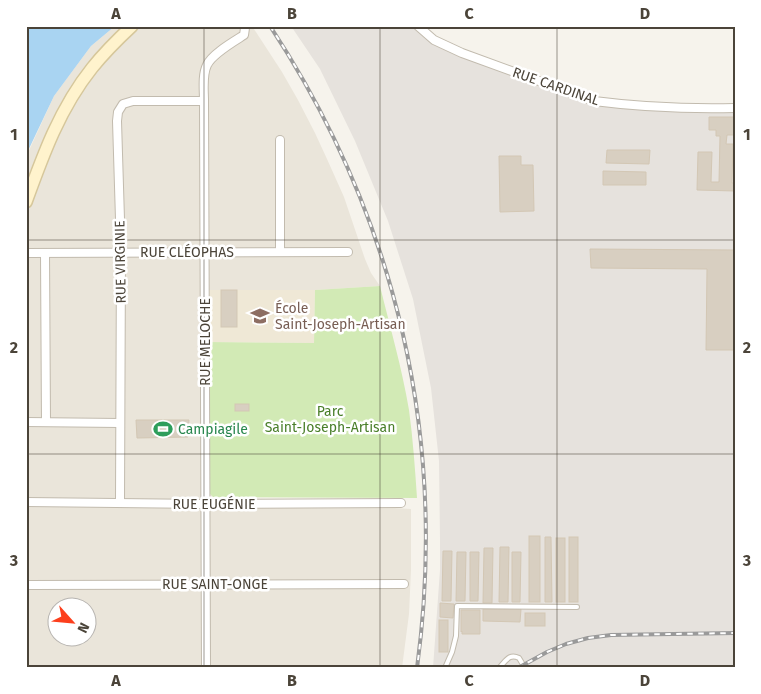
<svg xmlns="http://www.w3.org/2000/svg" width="761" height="694" font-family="'Fira Sans',sans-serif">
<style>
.residential{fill:#eae5da;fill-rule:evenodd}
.industrial{fill:#e6e2dd}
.education{fill:#efe8d6}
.green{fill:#d2eab5}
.water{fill:#a9d4f2}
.building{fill:#d8cfc1;stroke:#d3c7b4}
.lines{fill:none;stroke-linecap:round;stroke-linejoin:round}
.lane-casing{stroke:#c2bbae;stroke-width:6}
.street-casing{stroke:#c2bbae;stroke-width:10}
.secondary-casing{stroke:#d6c79b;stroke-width:14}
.lane{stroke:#fff;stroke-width:4}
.street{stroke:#fff;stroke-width:8}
.secondary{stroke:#fff3cd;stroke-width:11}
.rail-casing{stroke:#9a9a9a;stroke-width:4}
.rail{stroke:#fff;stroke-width:2;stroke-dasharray:5.5;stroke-linecap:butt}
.grid{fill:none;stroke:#4b4439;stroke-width:1;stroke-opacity:0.55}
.labels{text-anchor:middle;stroke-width:5;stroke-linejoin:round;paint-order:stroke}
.street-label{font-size:14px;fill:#4b4439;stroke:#fff}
.education-label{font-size:14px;fill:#785e54;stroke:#fff;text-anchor:start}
.park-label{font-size:14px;fill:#4a7f2a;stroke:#fff}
.leisure-label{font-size:14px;fill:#27864d;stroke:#fff;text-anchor:start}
.neatline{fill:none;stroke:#4b4439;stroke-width:2}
.grid-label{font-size:16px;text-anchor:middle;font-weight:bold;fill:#4b4439}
</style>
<rect width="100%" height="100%" fill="#f6f3ec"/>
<path class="residential" d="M115,26h137l30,46 16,28 17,33 12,26 17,38 21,62 6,14 9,13 -65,4h-110l5,204 3,3 198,12v61l-2,44 -7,54h-376v-511l28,-61 37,-50zM58,606h30v30h-30z"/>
<path class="industrial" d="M291,26h127l16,14 160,61 141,7v560h-302l7,-98v-31l-1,-78 -8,-73 -18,-89 -25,-78 -33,-80 -35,-72z"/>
<path class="education" d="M205,290h110l-1,53 -108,-1z"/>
<path class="green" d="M380,286c10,41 22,82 29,124 4,29 6,59 8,88l-204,-1 -3,-3 -4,-152 108,1 1,-53z"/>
<path class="water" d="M26,26h89l-24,20 -37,50 -28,59z"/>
<g class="building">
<path d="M709,117h26v18h-8l-1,9h7l-1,39h3v8l-38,-1 1,-38h14l-1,30h8l1,-46h-4v-6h-7z"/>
<path d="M607,150h43l-1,14 -43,-1z"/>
<path d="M499,156h22v9h12l1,46 -34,1z"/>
<path d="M603,171l43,1v13h-43z"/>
<path d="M590,249l145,1v100h-29l1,-81 -116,-1z"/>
<rect x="221" y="290" width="16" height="37"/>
<rect x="235" y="404" width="14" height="7"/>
<path d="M136,420h53l-1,17 -51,1z"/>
<rect x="529" y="536" width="11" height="66"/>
<path d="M545,537h6l1,65h-7z"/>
<rect x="569" y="537" width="9" height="65"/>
<rect x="556" y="538" width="9" height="64"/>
<path d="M500,547h9l-1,55h-9z"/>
<path d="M484,548h9l-1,55h-9z"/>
<path d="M443,551h9l-1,50h-9z"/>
<path d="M457,552h9l-1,49h-9z"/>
<path d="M470,552h9l-1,49h-8z"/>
<path d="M512,552h9l-1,50h-8z"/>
<path d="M440,603l14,1 -1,14 -13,-1z"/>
<path d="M483,609h38l-1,13 -37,-1z"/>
<path d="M461,610h19v24h-18v-3l-1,1z"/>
<rect x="525" y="613" width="20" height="13"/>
<rect x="439" y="620" width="9" height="32"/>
</g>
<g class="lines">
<g class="lane-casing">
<g id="lane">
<path d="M445,668l7,-16 4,-16 1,-30 120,1"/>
<path d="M499,668c7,-7 10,-15 20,-10l6,10"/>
</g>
</g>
<g class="street-casing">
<g id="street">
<path d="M418,26l16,14 28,13 132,48c46,6 94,8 141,7"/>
<path d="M280,252v-112"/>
<path d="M26,253l322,-1"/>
<path d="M45,253l1,169"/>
<path d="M26,422l94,1"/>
<path d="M26,502l180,2 195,-1"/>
<path d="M120,503l1,-251 -4,-131 1,-9 5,-8 10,-3h71"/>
<path d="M26,585l378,-1"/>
<path d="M206,668l-2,-567c0,-11 -2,-26 3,-36 5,-11 26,-23 37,-30l1,-7 -1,-2"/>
</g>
</g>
<g class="secondary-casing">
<path id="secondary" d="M26,202c17,-47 34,-94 66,-134 12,-15 26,-29 40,-42"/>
</g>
<use href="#lane" class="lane"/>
<use href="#street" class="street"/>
<use href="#secondary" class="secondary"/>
<g class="rail-casing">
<g id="rail">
<path d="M270,26c127,193 178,413 147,642"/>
<path d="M518,668l29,-16 19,-8 22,-6 23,-3 124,-2"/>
</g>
</g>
<use href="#rail" class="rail"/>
</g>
<path class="grid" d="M204,26v642M380,26v642M557,26v642M26,240h709M26,454h709"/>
<defs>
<g id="school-bare" transform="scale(1.5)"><path d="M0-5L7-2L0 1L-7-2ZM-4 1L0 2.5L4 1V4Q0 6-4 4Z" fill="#8d6e63" stroke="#fff" stroke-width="2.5" paint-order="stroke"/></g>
<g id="stadium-bare" transform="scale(1.5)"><path d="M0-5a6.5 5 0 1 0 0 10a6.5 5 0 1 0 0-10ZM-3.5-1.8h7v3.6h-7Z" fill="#2e9e5b" stroke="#fff" stroke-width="2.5" paint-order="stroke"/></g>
</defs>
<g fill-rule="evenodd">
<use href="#school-bare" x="260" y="316"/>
<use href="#stadium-bare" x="163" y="429"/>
</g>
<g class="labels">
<g class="street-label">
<text transform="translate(556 86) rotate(19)" y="5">RUE CARDINAL</text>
<text x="187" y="257">RUE CLÉOPHAS</text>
<text transform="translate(120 262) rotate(-91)" y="5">RUE VIRGINIE</text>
<text transform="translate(205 342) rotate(-90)" y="5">RUE MELOCHE</text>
<text x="214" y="509">RUE EUGÉNIE</text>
<text x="215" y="589">RUE SAINT-ONGE</text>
</g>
<g class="education-label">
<text x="275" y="313">École<tspan x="275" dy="16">Saint-Joseph-Artisan</tspan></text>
</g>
<g class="park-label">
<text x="330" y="416">Parc<tspan x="330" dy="16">Saint-Joseph-Artisan</tspan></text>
</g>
<g class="leisure-label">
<text x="178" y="434">Campiagile</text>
</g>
</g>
<rect width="761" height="694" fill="none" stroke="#ffffff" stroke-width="55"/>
<g transform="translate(72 622) rotate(117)"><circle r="24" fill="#ffffff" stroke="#b7b4b0"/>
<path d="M0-4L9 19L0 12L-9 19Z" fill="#fc3f1d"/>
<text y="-8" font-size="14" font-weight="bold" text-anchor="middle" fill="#4b4439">N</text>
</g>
<rect x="28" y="28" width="706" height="638" class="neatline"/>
<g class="grid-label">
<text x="116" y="19">A</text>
<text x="292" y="19">B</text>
<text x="469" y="19">C</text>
<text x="645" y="19">D</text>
<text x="14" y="140">1</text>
<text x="747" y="140">1</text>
<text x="14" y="353">2</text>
<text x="747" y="353">2</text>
<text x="14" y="566">3</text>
<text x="747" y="566">3</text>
<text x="116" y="686">A</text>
<text x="292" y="686">B</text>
<text x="469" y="686">C</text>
<text x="645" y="686">D</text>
</g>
</svg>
